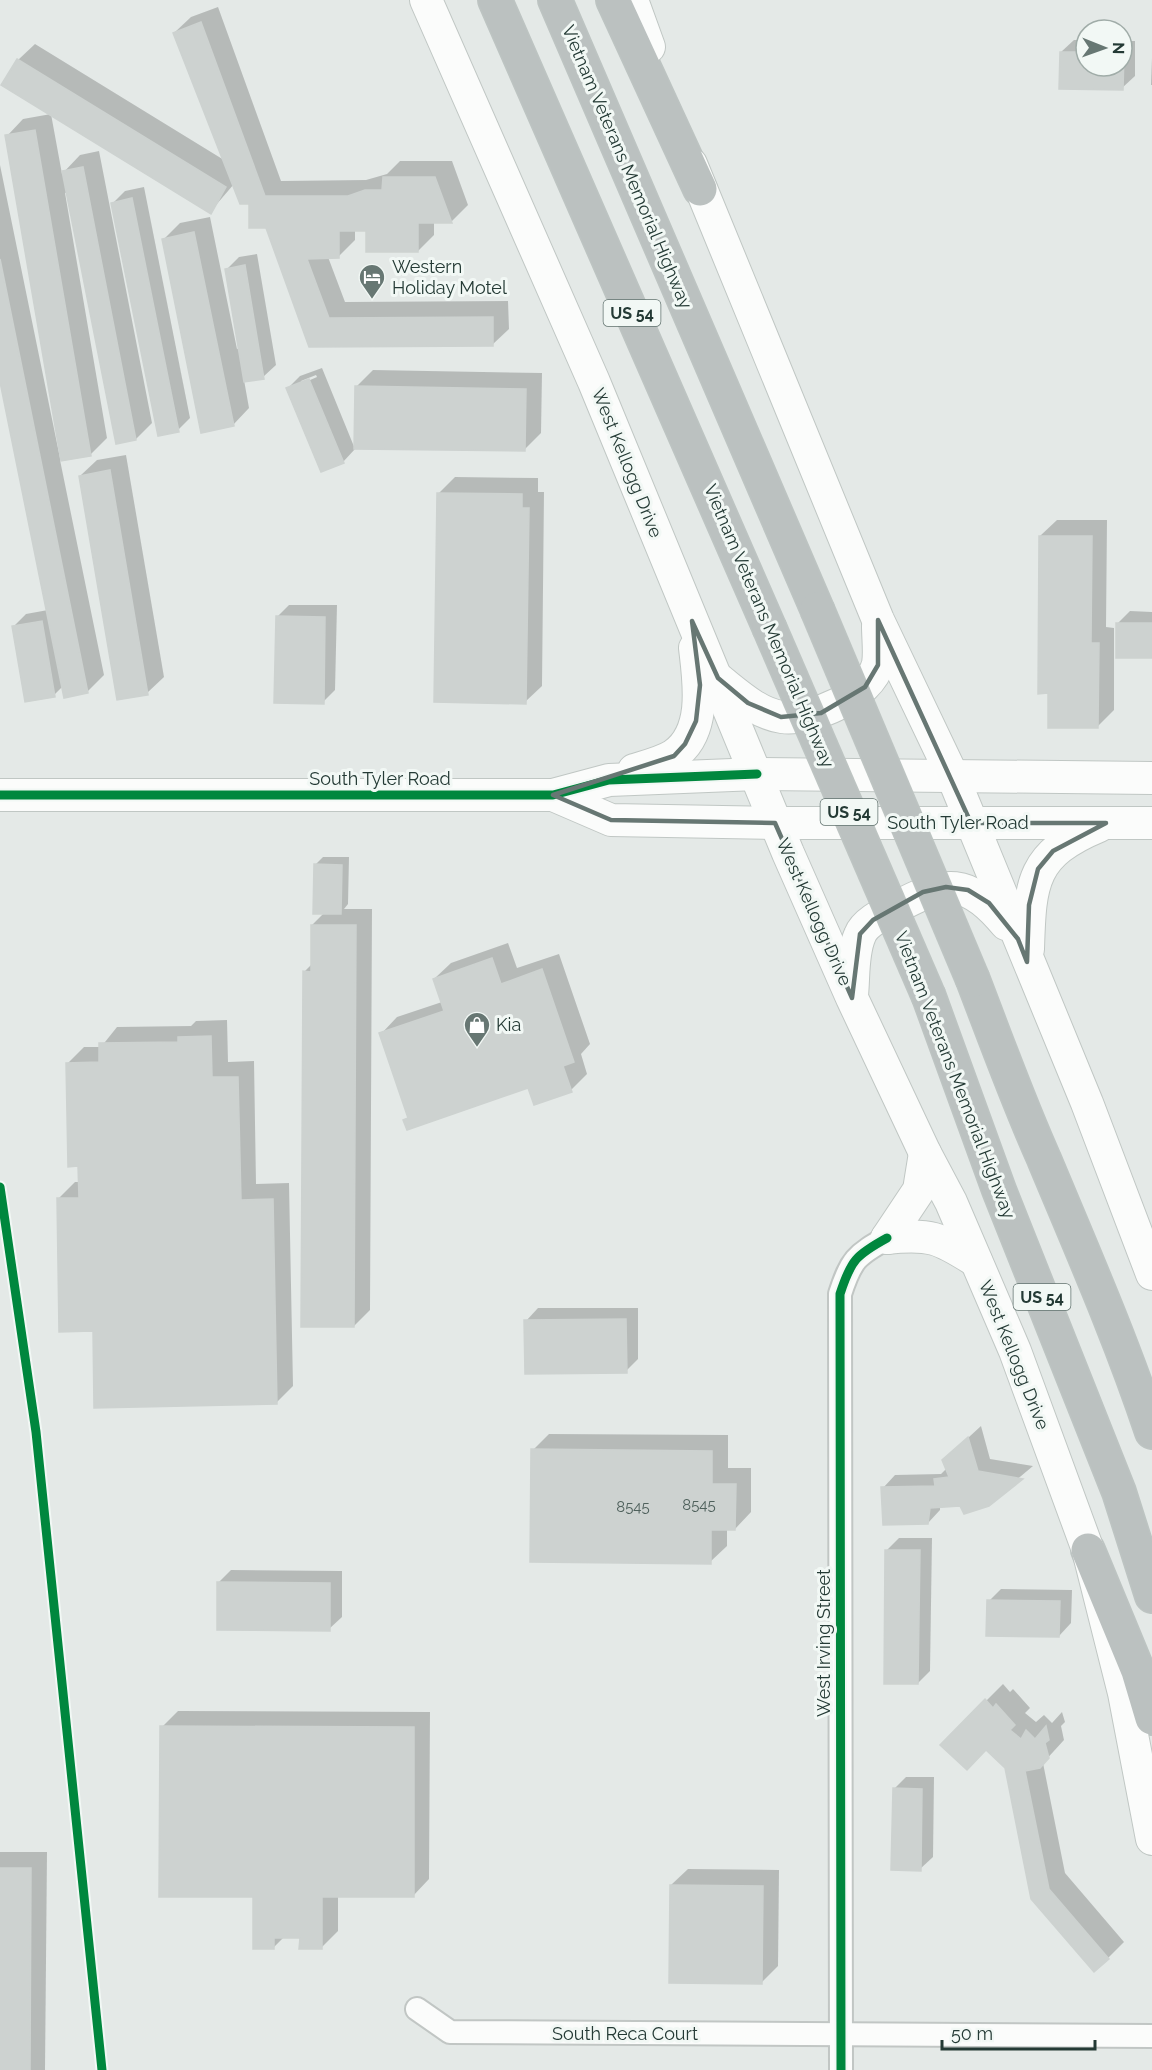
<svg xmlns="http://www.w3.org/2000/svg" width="1152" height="2070" font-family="Raleway,sans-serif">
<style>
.shadow{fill:#0003;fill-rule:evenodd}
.building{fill:#cdd2d0;stroke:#cdd2d0;stroke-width:1.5}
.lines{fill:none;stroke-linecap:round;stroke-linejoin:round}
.street-casing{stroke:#c1c6c4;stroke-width:26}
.secondary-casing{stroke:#c0c7c4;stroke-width:34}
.highway-casing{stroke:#bdc4c2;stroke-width:36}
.street{stroke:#fbfcfb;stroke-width:22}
.secondary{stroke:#fbfcfb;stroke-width:32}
.highway{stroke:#bbc1c0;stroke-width:33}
.highway-bridge-casing{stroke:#bdc4c2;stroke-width:36;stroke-linecap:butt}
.highway-bridge{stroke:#bbc1c0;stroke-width:33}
.cycleway-casing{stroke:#f2f8f5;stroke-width:13}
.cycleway{stroke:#00873e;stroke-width:9}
.marked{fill:none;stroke:#677773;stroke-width:4.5;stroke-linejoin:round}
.labels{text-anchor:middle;stroke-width:6;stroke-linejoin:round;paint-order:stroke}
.number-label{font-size:15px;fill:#4f615c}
.shield{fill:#f2f8f5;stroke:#62736f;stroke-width:1.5}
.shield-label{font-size:16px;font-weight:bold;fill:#243a35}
.street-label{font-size:18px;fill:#243a35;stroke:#f2f8f5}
.poi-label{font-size:18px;fill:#243a35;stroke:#f2f8f5;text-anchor:start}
</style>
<rect width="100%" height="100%" fill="#e4e9e7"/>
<g class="shadow">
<path d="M218,7l63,174 85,-1 21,-6 13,-13h52l16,44 -16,16h-18v14l-16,16 -50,-22h-13v11l-16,16 -11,1 17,45 163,-1 1,28 -17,16h-182l-43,-119 -33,-42 -24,28 -192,-152 17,-16 189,116 -50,-127 17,-16z"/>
<path d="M1074,40h12v26h36v-25h13v35l-13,12 -61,-36z"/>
<path d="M1152,58v27h-1z"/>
<path d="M51,114l11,60 18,-19 19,-4 53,272 -16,16 -68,-247 -3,1 42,245 -16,16 -31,6 44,215 -17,17 -24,-6 -9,9 -40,-69 12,-12 22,-4 -48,-236v-209l60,293 2,-1 -55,-321 16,-17z"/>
<path d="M144,187l46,231 -12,12 -65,-227 12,-12z"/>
<path d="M210,217l27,132 3,-1 -13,-79 12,-12 18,-3 19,111 -13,12 -19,3 5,28 -16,17 -70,-185 17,-17z"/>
<path d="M322,368l33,81 -12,13 -55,-74 12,-12zM316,375l1,2 -16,7v-3z"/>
<path d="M373,370l169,3 -1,60 -17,17 -168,-63z"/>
<path d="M126,455l38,222 -17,16 -67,-217 17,-16z"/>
<path d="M455,477l83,1v14h6l-2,194 -17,16 -87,-208z"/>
<path d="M1057,520h50l-1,107 8,1v82l-17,17 -48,-35 -9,-156z"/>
<path d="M289,605h48l-2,85 -12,12 -46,-85z"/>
<path d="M1130,611l22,1v45l-34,-34z"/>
<path d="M323,857h26l-1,47 -4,5h28l-2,401 -16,16 -50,-354 8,-8v-39l13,-13 -10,-47z"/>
<path d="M508,943l9,25 42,-14 31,90 -9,10 6,20 -16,16 -42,-4 -124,34 4,-4 -28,-82 16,-17 45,-15 -8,-23 17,-16z"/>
<path d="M227,1020l1,42 26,-1 2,123 33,-1 4,203 -16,16 -183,-72 -36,-131 17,-17h5l-13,-118 17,-17h17l16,-20 74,-1 5,-5z"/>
<path d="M538,1308h100v51l-12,12 -100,-50z"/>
<path d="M981,1426l9,33 43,7 -45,38 -48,2v4l-12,13 -45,-35 12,-13 46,-1 6,-6 10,-20z"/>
<path d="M549,1434l179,1v33h23v44l-16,17h-8v17l-17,16 -177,-112z"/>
<path d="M899,1538h33l-2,133 -12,12 -31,-133z"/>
<path d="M231,1570l111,1v46l-13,12 -110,-47z"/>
<path d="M1001,1589l71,1 -1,33 -12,13 -70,-35z"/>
<path d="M1003,1684l7,8 3,-3 17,19 -5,5 11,9 8,-7 8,8 10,-11 3,10 -4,4 3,14 -21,23 22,110 59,69 -16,16 -76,-59 -26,-131 -20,-20 -44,-3z"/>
<path d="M178,1711l252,1 -1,167 -16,17 -75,-1v36l-17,17 -20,-12h-16l-11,11 -19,-51 -93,-169z"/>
<path d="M906,1777h28l-1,80 -13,12 -26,-80z"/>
<path d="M0,1852h47l-2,218h-45z"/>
<path d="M688,1869l91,1 -1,96 -16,16 -91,-97z"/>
</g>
<g class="building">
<path d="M201,22l64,174h83l17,-6h17l1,-13h52l17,46h-34v29h-52v-21h-27v27l-32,1 22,59 164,-1v29l-184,1 -43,-119h-17v-24h-9l-67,-171z"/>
<path d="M1060,52h26v14h36l2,-13 -1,37 -64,-1z"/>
<path d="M17,59l209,128 -15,27 -210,-129z"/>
<path d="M35,130l56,326 -30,5 -56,-326z"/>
<path d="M83,167l53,273 -20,4 -54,-273z"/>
<path d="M132,198l47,234 -21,4 -47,-233z"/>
<path d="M194,232l40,194 -33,7 -39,-194z"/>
<path d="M0,259l88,434 -24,5 -64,-316z"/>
<path d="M245,265l19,114 -20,3 -19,-113z"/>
<path d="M309,379l35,84 -23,9 -35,-84z"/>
<path d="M355,386l171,3 -1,62 -171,-2z"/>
<path d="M110,470l38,225 -31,5 -38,-224z"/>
<path d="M437,493l85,1v14h7l-3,196 -92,-2z"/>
<path d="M1039,536h53l-1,107h8l-1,85h-50v-35l-10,1z"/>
<path d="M276,616l49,1 -1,87 -50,-1z"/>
<path d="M42,621l13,76 -30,5 -13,-76z"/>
<rect x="1116" y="623" width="36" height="35"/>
<path d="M314,864l28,1 -1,49h-28z"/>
<path d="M311,925h45l-2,402h-53l2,-356 8,1z"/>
<path d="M492,958l9,26 41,-15 32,93 -11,4 9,26 -38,13 -6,-17 -121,42 -4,-10 5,-2 -29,-85 65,-22 -11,-32z"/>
<path d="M211,1036l1,41h26l3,123 32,-1 4,205 -183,4 -1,-77 -34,1 -2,-134h22l-1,-32 -10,1 -2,-104 33,-1v-19l79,-1v-5z"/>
<path d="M626,1319l1,54 -102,1 -1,-54z"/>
<path d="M968,1437l10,34 45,8 -34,27 -25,8 -4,-8 -30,2 -2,16 -45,1 -2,-38 54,-1 -1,-7 15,-2 -7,-17z"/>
<path d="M531,1449l181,2v33h24l-1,46h-24v34l-181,-2z"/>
<path d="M885,1550h35l-2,134h-34z"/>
<path d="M217,1582l113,1v48l-113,-1z"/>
<path d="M987,1600l73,1 -1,36 -73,-1z"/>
<path d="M985,1699l8,9 3,-4 19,21 -5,5 11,9 5,-9 9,9 11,-13 3,14 -4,3 4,15 -9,10 -15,3 24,118 60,70 -15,13 -63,-73 -26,-131 -19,-18 -19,20 -27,-25z"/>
<path d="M160,1726l254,1v170h-92v52h-23l1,-11h-26v11h-21v-52h-94z"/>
<path d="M893,1788l29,1 -1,82 -30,-1z"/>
<path d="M0,1868h31l-1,202h-30z"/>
<path d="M670,1885l93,1 -1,98 -93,-1z"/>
</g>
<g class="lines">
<g class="street-casing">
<g id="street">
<path d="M417,2009l33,23 702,4"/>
<path d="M841,2070l-1,-776c11,-34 16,-39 47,-56"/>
</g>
</g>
<g class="secondary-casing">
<g id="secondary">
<path d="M426,0l168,382 194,471 64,145 73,155 26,49 64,149 73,199 36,143 28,146"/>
<path d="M632,0l17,47"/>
<path d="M691,164l187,456 75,157 134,326 65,171"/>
<path d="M718,679c18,14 40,35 64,38 29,4 88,-21 96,-53 2,-11 0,-26 0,-38"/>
<path d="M634,770c13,-4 29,-8 40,-15 33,-23 25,-73 21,-107"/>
<path d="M0,795h553l56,-15 148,-6 395,4"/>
<path d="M553,795l58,25 164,3h377"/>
<path d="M1028,949c2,-68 4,-95 71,-123"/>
<path d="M852,995c2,-19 0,-42 8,-60 5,-13 23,-21 35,-27 51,-28 73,-30 111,16"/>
<path d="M887,1238c43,-5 53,0 89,23"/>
<path d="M887,1238l32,-48 6,-37"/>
</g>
</g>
<g class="highway-casing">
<g id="highway">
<path d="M495,0l274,627"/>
<path d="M555,0l262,609"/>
<path d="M613,0l87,189"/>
<path d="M973,980c23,60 45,121 71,179 38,91 77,180 108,273"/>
<path d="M929,997l70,193 120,302 33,104"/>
<path d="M1088,1550l50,121 14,47"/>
</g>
</g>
<use href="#street" class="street"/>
<use href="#secondary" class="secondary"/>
<use href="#highway" class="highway"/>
<g class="highway-bridge-casing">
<g id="highway-bridge">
<path d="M817,609l156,371"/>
<path d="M769,627l160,370"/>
</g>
</g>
<use href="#highway-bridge" class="highway-bridge"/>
<g class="cycleway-casing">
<g id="cycleway">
<path d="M0,795h553l56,-15 148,-6"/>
<path d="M0,1187l36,245 66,638"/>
<path d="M841,2070l-1,-776c11,-34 16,-39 47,-56"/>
</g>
</g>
<use href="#cycleway" class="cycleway"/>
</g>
<path class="marked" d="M878,620l93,203h135l-53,28 -15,18 -9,36 -2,57 -9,-23 -29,-36 -21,-13 -22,-3 -23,5 -50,28 -13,14 -8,64 -77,-175 -164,-3 -58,-25 121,-39 11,-12 11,-23 4,-36 -8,-64 26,57 30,25 33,14 40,-4 44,-26 13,-22z"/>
<defs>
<g id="hotel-pin" transform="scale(1.35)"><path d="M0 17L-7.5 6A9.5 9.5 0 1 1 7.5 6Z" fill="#677773" stroke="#f2f8f5"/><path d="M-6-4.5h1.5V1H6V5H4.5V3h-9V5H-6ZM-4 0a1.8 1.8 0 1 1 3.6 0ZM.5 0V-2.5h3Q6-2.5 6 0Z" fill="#fff"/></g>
<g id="shop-pin" transform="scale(1.35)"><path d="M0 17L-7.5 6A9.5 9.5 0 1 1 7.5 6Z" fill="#677773" stroke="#f2f8f5"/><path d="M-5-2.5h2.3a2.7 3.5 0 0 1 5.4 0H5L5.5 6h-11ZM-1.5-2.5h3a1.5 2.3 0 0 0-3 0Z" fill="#fff"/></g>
</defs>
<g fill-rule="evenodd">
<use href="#hotel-pin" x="372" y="277"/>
<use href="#shop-pin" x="477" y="1025"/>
</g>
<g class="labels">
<g class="number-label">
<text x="699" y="1510">8545</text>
<text x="633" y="1512">8545</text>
</g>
<g class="shield">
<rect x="603.5" y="300" width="57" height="26" rx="4.5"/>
<rect x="820.5" y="799" width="57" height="26" rx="4.5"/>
<rect x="1013.5" y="1284" width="57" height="26" rx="4.5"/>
</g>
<g class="shield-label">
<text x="632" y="319">US 54</text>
<text x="849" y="818">US 54</text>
<text x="1042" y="1303">US 54</text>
</g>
<g class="street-label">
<text transform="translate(627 167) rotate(67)" y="6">Vietnam Veterans Memorial Highway</text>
<text transform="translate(627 463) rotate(68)" y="6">West Kellogg Drive</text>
<text transform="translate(769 626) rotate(67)" y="6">Vietnam Veterans Memorial Highway</text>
<text x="380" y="785">South Tyler Road</text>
<text x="958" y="829">South Tyler Road</text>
<text transform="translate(814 912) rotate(66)" y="6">West Kellogg Drive</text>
<text transform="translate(955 1075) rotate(69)" y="6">Vietnam Veterans Memorial Highway</text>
<text transform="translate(1014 1355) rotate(68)" y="6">West Kellogg Drive</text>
<text transform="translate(824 1643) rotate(-90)" y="6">West Irving Street</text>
<text x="625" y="2040">South Reca Court</text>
</g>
<g class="poi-label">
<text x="392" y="273">Western<tspan x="392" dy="21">Holiday Motel</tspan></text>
<text x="496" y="1031">Kia</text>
</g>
</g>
<g transform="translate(1104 48) rotate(91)"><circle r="28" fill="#f2f8f5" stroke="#a0aca8" stroke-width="1.5"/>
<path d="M0-4.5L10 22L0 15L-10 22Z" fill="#677773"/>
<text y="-9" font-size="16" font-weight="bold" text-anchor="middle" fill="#243a35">N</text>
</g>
<path d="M942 2040v9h153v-9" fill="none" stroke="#243a35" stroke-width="3"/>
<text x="951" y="2040" font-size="18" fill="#243a35" stroke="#f2f8f5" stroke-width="4.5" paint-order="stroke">50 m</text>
</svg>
